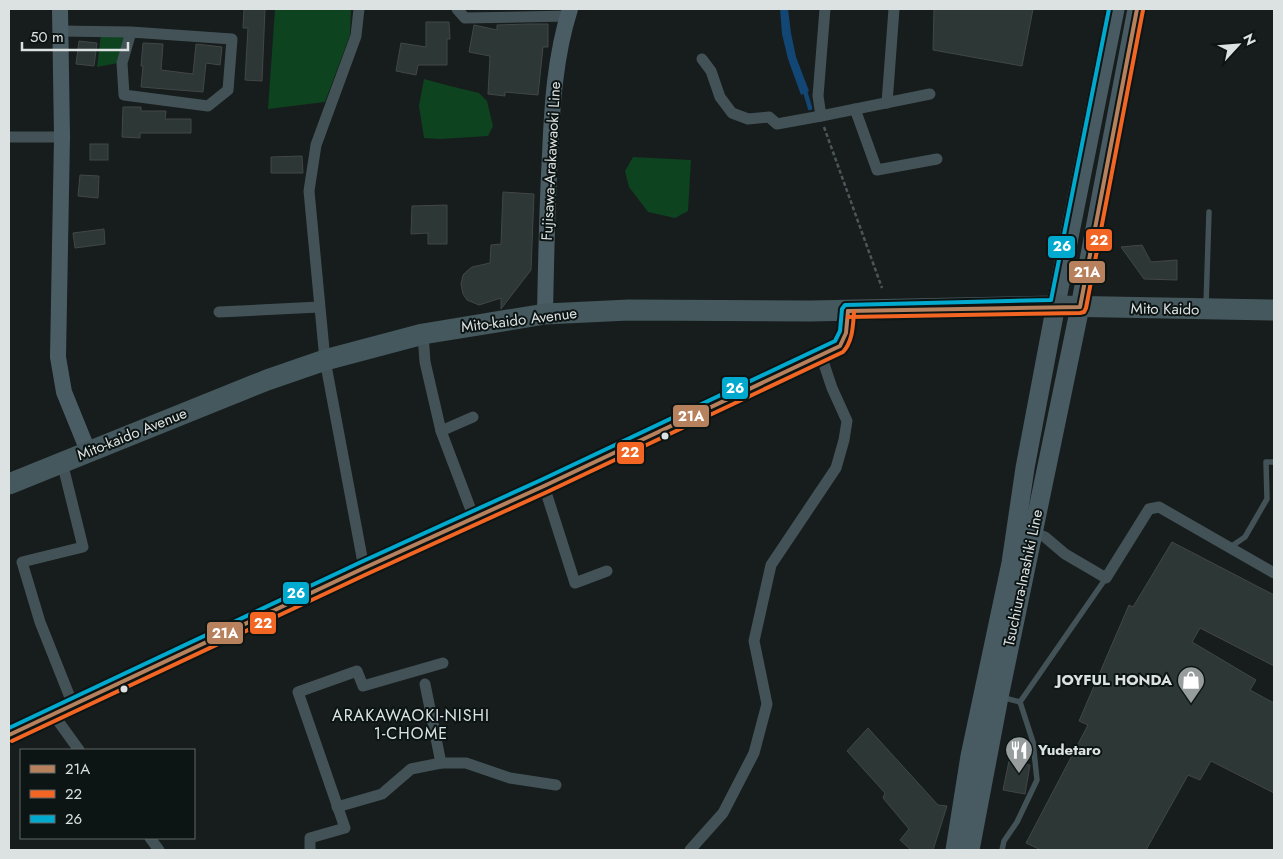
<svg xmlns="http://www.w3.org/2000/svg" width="1283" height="859" font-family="Jost,sans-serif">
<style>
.green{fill:#0e4320}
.water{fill:#124675}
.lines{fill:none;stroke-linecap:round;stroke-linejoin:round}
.stream{stroke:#124675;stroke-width:4.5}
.building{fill:#2d3735;stroke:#424646}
.path{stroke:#4c5659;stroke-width:2.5;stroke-dasharray:4 2.5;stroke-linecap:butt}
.lane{stroke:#435257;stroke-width:5.5}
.street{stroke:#435257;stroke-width:11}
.secondary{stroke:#4b5d64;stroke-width:16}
.primary{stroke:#485b62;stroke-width:19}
.highway{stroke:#44585d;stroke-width:21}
.bus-1-casing{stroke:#0d1414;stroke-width:8}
.bus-2-casing{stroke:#0d1414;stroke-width:8}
.bus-3-casing{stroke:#0d1414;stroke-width:8}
.bus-1{stroke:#b6815c;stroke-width:4}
.bus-2{stroke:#f26522;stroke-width:4}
.bus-3{stroke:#00a9ce;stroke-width:4}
.bus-dot{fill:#dce1e1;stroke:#0d1414;stroke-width:2}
.labels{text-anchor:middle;stroke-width:4;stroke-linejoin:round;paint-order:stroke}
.street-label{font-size:15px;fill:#dce1e1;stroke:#0d1414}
.poi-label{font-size:15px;font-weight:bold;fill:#dce1e1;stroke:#0d1414;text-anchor:end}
.neighbourhood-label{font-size:16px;letter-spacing:1px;fill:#dce5e6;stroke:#0d1414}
.line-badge{stroke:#0d1414;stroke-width:2}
.badge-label{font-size:14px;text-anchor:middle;font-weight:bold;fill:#fff}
</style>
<rect width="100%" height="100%" fill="#171c1c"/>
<g class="green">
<path d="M275,9h76l-1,26 -25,67 -57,7z"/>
<path d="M101,34h27l-10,29 -21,4z"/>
<path d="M424,79l26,7 29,7 8,8 6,25 -5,10 -48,3 -16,-1 -5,-32z"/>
<path d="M633,157l58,3 -3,51 -13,7 -27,-6 -19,-25 -4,-16z"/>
</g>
<path class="water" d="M780,9h8l3,24 5,24 13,34 -8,4 -13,-36 -6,-25z"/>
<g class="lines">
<path class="stream" d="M804,88l6,20"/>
</g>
<g class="building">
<path d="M244,9h21l-3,72 -17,-1 3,-52h-5z"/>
<path d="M934,9h99l-11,57 -89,-16z"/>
<path d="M426,22h23l1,17h-3v26h-29l-2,10 -20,-4 5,-28 25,4z"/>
<path d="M528,24h20v23h-5l-5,48 -33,-3v4l-17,-2 2,-38 -21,-4 5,-27 23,5v-5z"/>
<path d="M79,41l18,2 -3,23 -18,-2z"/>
<path d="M143,43l20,1 -2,26 32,4 3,-30 26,3 -2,18 -14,-2 -3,29 -62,-5 2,-21h-2z"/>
<path d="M123,107h18v4h25l-1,8h26v14h-51v5l-18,-1z"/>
<rect x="90" y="144" width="18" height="16"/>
<path d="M302,156l1,17h-32v-16z"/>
<path d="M80,175l19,1 -1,22 -20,-2z"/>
<path d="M503,192l31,2 -3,76 -30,39v-11l-22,7 -12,-5 -4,-6 -2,-10 2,-9 4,-4 5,-4 18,-4 1,-18 10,-1z"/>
<path d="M447,205v39h-19v-11l-17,1 1,-28z"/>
<path d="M104,229l1,15 -30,4 -2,-15z"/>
<path d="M1142,245l9,17 26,-2v20l-33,-1 -23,-32z"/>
<path d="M1172,542l102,53v71l-74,-38 -8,14 64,38 -6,10 24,13v90l-63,-32 -11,19 -12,-5 -42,75h-105l-15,-7 62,-118 -9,-4 50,-116 4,2z"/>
<path d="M868,728l70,77 9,1 -14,44h-22l-11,-10 9,-11 -26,-31 2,-5 -38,-42z"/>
<path d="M1009,761l21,4 -5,29 -22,-4z"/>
</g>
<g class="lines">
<path class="path" d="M824,127l58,161"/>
<g class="lane">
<path d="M1206,305l3,-93"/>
<path d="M1229,548l16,-11 22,-38 -1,-37h8"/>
<path d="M1001,697l19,5 86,-124"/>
<path d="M1002,850l2,-9 13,-19 20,-42 -4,-38 -13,-40"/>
</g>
<g class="street">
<path d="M359,9l-3,27 -40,109 -7,46 16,169 39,208"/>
<path d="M457,9l8,9 103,-2"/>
<path d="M825,9l-7,87 3,20 109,-22"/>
<path d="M60,31l71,1 101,7 -4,51 -20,16 -84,-11 -2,-32 9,-31"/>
<path d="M702,59l9,12 9,26 12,16 16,6 21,-2 8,7 44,-8"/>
<path d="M887,103l7,-94"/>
<path d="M855,109l22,61 60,-11"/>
<path d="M9,137h53"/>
<path d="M219,312l100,-5"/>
<path d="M423,334l2,28 16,69 33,87"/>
<path d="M441,431l32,-14"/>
<path d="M62,462l21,85 -61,15 18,60 33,83"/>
<path d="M544,486l31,97 32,-12"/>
<path d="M1033,532l12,5 20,17 41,24 43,-69 10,-2 115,66"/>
<path d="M425,684l16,79"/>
<path d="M53,714l26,36"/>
<path d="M337,807l45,-13 29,-25 30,-6h25l44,15 46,7"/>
<path d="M150,838l9,12"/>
<path d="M310,850v-12l35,-10 -47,-136 59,-21 6,15 80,-23"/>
<path d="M690,850l33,-37 31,-60 13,-49 -13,-63 17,-76 65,-97 8,-28 3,-19 -15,-33 -11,-33"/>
</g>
<g class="secondary">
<path d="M60,9l2,128 -4,220 6,35 24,59"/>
<path d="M545,314c1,-53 2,-106 5,-159 2,-49 5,-99 20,-146"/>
<path d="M9,735l355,-167 180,-82 296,-140 6,-13 2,-22"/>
</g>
<g class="primary">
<path d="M955,850l15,-94 41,-193 14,-95 40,-211 50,-248"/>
<path d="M970,850l29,-153 81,-390 57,-298"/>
</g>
<path class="highway" d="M9,484l258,-104 58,-20 98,-26 122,-20 84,-4 181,1 246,-5 218,4"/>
<g class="bus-1-casing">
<g id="bus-1">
<path d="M848,311l232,-4 57,-298"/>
<path d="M9,735l355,-167 180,-82 296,-140 6,-13 2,-22"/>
</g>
</g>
<g class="bus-2-casing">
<g id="bus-2">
<path d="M848,317l232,-4 4,-1 2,-4 57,-298"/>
<path d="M12,741l355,-167 180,-82 296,-140c10,-11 10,-27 11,-40"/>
</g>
</g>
<g class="bus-3-casing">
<path id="bus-3" d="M9,728l352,-166 180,-82 294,-139 5,-10 2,-22 3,-4 206,-5 58,-291"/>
</g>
<use href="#bus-1" class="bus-1"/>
<use href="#bus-2" class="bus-2"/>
<use href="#bus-3" class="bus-3"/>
</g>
<defs>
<g id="shop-pin" transform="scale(1.4375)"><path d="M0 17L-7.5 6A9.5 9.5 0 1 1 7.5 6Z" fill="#979c9c" stroke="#0d1414"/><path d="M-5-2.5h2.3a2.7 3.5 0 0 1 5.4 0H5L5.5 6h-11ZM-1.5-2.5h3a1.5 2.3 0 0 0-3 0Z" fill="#fff"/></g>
<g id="restaurant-pin" transform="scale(1.4375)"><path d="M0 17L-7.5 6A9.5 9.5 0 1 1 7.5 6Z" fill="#979c9c" stroke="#0d1414"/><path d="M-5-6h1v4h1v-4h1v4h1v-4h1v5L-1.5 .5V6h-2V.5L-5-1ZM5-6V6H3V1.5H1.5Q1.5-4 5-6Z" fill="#fff"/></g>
</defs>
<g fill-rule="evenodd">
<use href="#shop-pin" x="1191" y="680"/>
<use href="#restaurant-pin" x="1019" y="750"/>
</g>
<g class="bus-dot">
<circle cx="665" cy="436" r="4.5"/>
<circle cx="124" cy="689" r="4.5"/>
</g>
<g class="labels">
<g class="street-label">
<text transform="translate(551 161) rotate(-87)" y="5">Fujisawa-Arakawaoki Line</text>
<text transform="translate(1165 309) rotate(1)" y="5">Mito Kaido</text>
<text transform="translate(519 320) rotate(-7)" y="5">Mito-kaido Avenue</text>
<text transform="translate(132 434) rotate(-22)" y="5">Mito-kaido Avenue</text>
<text transform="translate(1023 578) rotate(-78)" y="5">Tsuchiura-Inashiki Line</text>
</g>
<g class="poi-label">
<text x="1172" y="685">JOYFUL HONDA</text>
<text x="1038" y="755" text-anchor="start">Yudetaro</text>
</g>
<g class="neighbourhood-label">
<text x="411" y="721">ARAKAWAOKI-NISHI<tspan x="411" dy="18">1-CHOME</tspan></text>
</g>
</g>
<g class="line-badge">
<rect x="1085" y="228" width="28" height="24" rx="5" fill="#f26522"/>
<rect x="1047" y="235" width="29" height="24" rx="5" fill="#00a9ce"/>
<rect x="1068" y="260" width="38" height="24" rx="5" fill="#b6815c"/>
<rect x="721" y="376" width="28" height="24" rx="5" fill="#00a9ce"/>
<rect x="672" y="404" width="38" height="24" rx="5" fill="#b6815c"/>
<rect x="616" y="441" width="29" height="24" rx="5" fill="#f26522"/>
<rect x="282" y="581" width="28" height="24" rx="5" fill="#00a9ce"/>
<rect x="249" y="611" width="28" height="24" rx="5" fill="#f26522"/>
<rect x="206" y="621" width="38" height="24" rx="5" fill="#b6815c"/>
</g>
<g class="badge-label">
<text x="1099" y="245">22</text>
<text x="1062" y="251">26</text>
<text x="1087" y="277">21A</text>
<text x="735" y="393">26</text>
<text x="691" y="421">21A</text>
<text x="630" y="457">22</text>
<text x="296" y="598">26</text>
<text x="263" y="628">22</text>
<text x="225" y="638">21A</text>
</g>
<rect width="1283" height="859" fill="none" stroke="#dce1e1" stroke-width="20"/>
<rect x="20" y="749" width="175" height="90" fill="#0d1414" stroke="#606666"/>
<rect x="30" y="765" width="25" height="8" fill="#b6815c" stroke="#606666"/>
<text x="65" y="774" font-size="15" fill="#dce1e1">21A</text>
<rect x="30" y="790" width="25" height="8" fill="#f26522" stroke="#606666"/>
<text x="65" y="799" font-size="15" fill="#dce1e1">22</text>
<rect x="30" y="815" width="25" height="8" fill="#00a9ce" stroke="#606666"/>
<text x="65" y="824" font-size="15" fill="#dce1e1">26</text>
<g transform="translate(1238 45) rotate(64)" stroke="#0d1414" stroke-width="4" paint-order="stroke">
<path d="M0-4L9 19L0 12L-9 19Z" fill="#dce1e1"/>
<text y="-8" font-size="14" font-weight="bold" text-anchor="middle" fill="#dce1e1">N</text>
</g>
<path d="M22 42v8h106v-8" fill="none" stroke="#dce1e1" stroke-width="2.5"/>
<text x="30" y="42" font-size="15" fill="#dce1e1" stroke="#0d1414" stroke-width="4" paint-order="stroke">50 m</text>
</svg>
